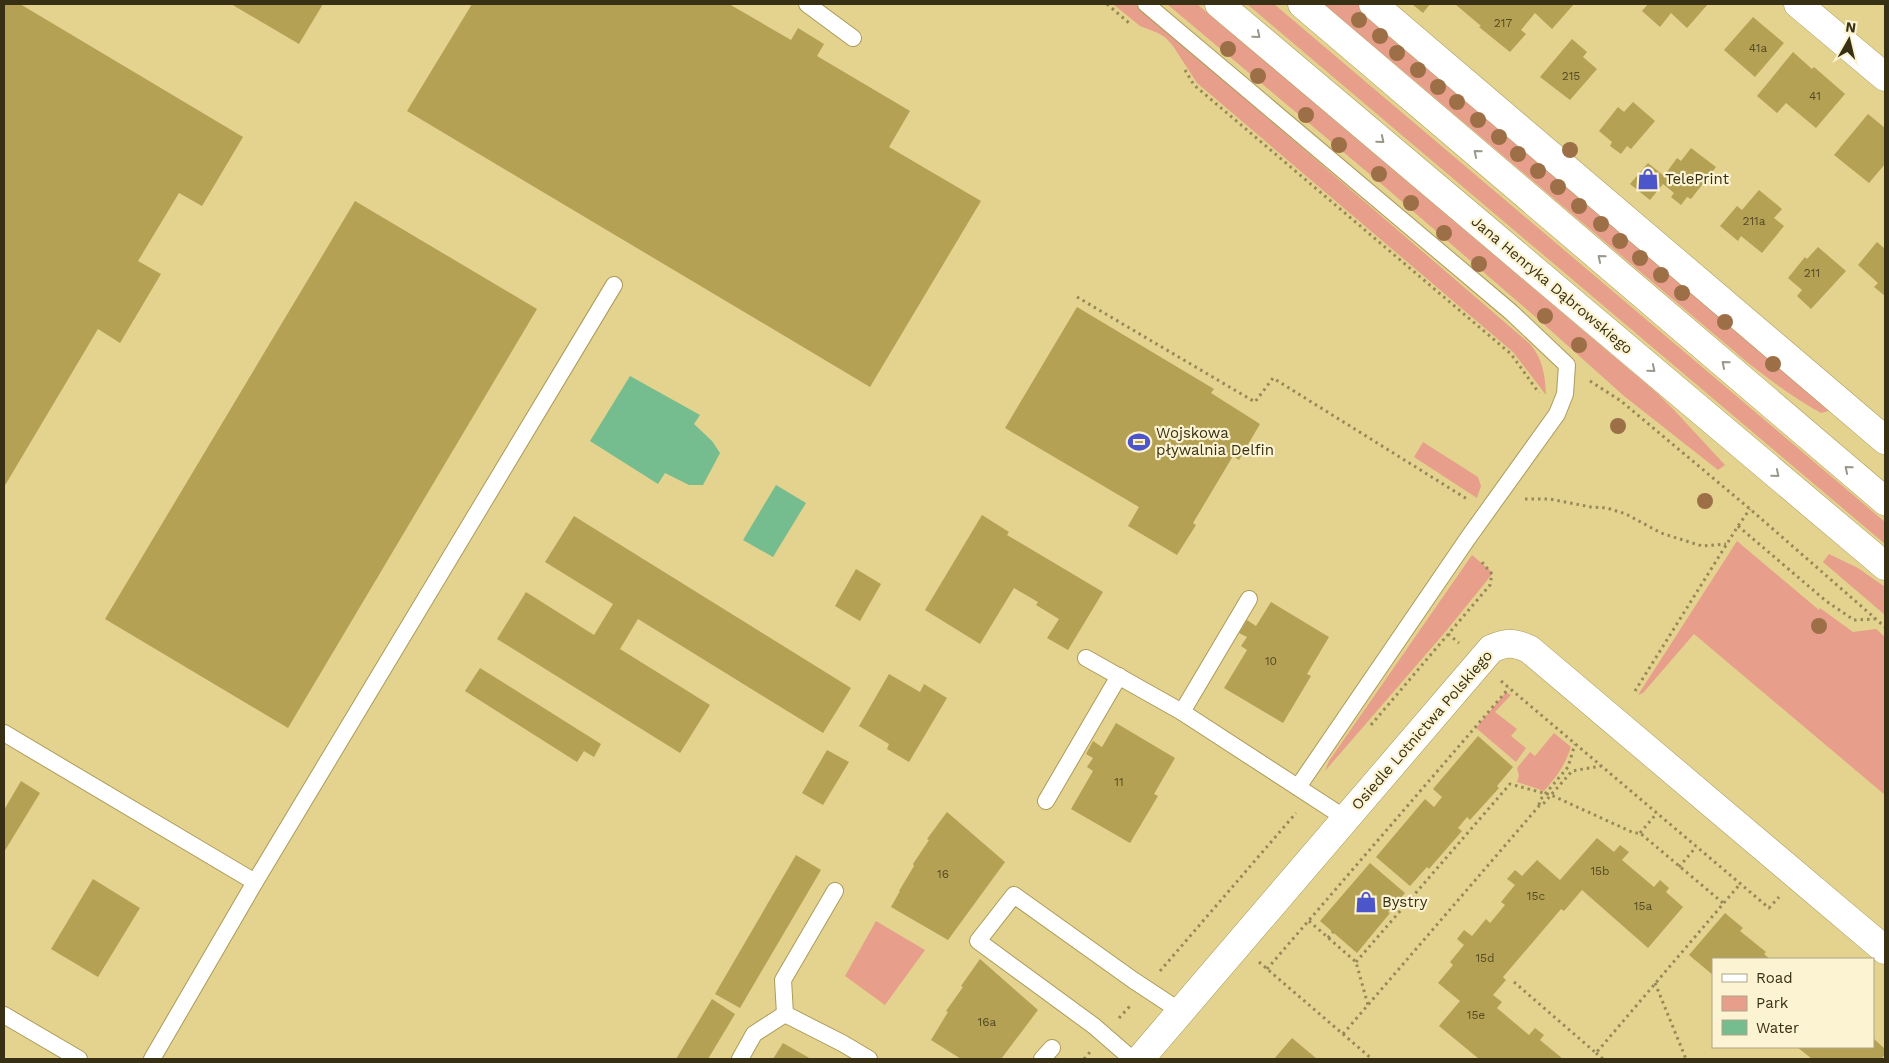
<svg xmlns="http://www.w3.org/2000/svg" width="1889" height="1063" font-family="'Work Sans',sans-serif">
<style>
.green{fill:#e79f8c}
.water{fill:#75bd8f}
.building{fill:#b4a154}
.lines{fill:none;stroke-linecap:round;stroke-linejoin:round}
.service-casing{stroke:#ac9b59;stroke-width:18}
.minor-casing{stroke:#ac9b59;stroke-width:29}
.secondary-casing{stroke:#ac9b59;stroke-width:29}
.path{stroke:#968958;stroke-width:3;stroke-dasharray:2.5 4;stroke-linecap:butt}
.service{stroke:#fff;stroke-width:16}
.minor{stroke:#fff;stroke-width:28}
.secondary{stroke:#fff;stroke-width:28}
.tree{fill:#9d6f47}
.oneway{stroke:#9b988a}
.labels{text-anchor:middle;stroke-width:4.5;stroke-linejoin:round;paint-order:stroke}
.number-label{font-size:12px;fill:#564c24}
.poi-label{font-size:15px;fill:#373014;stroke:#fcf3d2;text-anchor:start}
.street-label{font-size:15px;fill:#373014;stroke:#fcf3d2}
</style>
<rect width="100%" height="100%" fill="#e4d28f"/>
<g class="green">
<path d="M1113,4h22l395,340c13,15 15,31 16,51l-33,-43 -316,-269 -24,-37 -7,-8 -8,-5 -18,-7z"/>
<path d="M1167,4h30l460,389 18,18 50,54 -7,5 -94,-74 -85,-76 -154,-133z"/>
<path d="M1247,4h27l611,518v22z"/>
<path d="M1324,4h36l469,404 -1,3 -7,2c-27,-15 -50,-32 -74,-51z"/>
<path d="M1423,442l55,35 3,9 -4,12 -63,-41z"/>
<path d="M1737,541l82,69 1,-2 33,24 23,-3 9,8v158l-191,-161 -51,59 -5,2z"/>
<path d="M1829,554l29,14 27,19v28l-62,-53z"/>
<path d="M1472,555l21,18 -46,57 -122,141 4,-10z"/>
<path d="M1506,692l5,3 -16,17 22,17 -6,7 15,12 -10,14 -40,-34z"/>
<path d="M1554,733l17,14c-7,20 -14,29 -27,44l-27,-9 2,-6 -2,-8 13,-16 5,4z"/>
<path d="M876,921l49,29 -40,55 -40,-29z"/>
</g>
<g class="water">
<path d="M630,376l70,39 -6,9 18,17 8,12 -17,32h-14l-24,-12 -7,11 -68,-43z"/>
<path d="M776,485l30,18 -33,54 -30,-17z"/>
</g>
<g class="building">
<path d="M4,4h16l223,133 -41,69 -23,-13 -41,68 23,13 -41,69 -22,-14 -94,158z"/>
<path d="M231,4h92l-24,40z"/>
<path d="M472,4h257l62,36 7,-12 26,16 -7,12 93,55 -21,36 92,54 -111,186 -463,-276z"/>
<path d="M1412,4h18l-7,9z"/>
<path d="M1455,4h119l-22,25 -17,-16 -14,17 5,4 -16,18 -31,-25 2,-1z"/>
<path d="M1648,4h60l-21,24 -16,-15 -11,14 -18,-16z"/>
<path d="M1753,17l31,26 -29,34 -31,-27z"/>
<path d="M1572,39l15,13 -4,5 14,12 -27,31 -30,-23z"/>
<path d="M1793,52l19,17 2,-2 31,27 -29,34 -30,-25 -9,10 -20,-17z"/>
<path d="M1633,102l22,19 -24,28 -4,-3 -6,8 -11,-8 2,-4 -13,-11 19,-24 6,5z"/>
<path d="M1868,114l17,14v36l-16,19 -35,-28z"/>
<path d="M1691,148l25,19 -25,32 -4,-2 -6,8 -10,-8 3,-4 -11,-9 -13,16 -20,-16 18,-21 16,13 13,-18 4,3z"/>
<path d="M1759,190l23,19 -8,9 10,8 -22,27 -21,-17 -3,5 -18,-15 17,-20 5,4z"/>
<path d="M355,201l182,108 -249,419 -183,-109z"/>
<path d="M1877,242l8,7v47l-11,-9 4,-4 -20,-18z"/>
<path d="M1818,247l28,24 -35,38 -14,-13 5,-6 -14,-12 17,-21 2,2z"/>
<path d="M1077,307l137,82 -3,4 49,31 -21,36 -6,-4 -40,67 3,2 -19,30 -49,-29 11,-19 -134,-79z"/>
<path d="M982,515l27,17 -2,3 96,57 -35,58 -21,-12 12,-19 -23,-14 2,-3 -24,-14 -34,56 -55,-34z"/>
<path d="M574,516l277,172 -28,45 -185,-114 -18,30 90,56 -30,48 -183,-114 29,-47 68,43 19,-31 -68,-42z"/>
<path d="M856,569l25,15 -21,37 -25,-15z"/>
<path d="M1271,602l58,35 -22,37 4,2 -28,47 -59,-35 23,-38 -6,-4 6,-9 -8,-4 8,-13 9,6z"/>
<path d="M480,668l121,76 -7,13 -10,-6 -7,11 -112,-71z"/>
<path d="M889,674l31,18 4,-8 23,14 -38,64 -22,-13 2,-5 -30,-18z"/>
<path d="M1116,723l59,35 -21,36 4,2 -28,47 -59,-34 22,-38 -6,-4 6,-9 -7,-4 7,-13 9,6z"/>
<path d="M1478,736l35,31 -16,19 2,2 -29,32 -3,-3 -9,11 4,3 -33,38 -2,-2 -17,19 -34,-29 49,-58 9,8 8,-10 -9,-8z"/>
<path d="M827,750l22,12 -26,43 -21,-12z"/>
<path d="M21,781l19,12 -36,59v-42z"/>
<path d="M947,812l58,50 -57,78 -57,-33 9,-16h-1l15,-25 -1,-2 16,-24 -2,-1z"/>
<path d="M1597,838l17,14 6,-7 9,7 -7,8 32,27 6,-7 9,8 -3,4 17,15 -35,41 -66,-58 -18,21 -3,-2 -58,68 3,3 -13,15 9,7 -5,6 32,27 6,-7 9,7 -4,5 23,19h-84l-40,-33 21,-25 -22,-18 15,-18 -3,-3 14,-17 -7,-6 7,-9 8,6 14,-17 4,4 15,-18 -4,-3 14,-17 -8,-6 8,-9 7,6 15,-16 23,20z"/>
<path d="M796,855l25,15 -81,138 -25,-14z"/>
<path d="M1370,863l35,30 -17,19 2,1 -33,40 -37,-32z"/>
<path d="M93,879l47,29 -42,69 -47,-28z"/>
<path d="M1725,913l18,15 -3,3 26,21 -2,2 6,5h-57v16l-24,-20z"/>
<path d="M980,959l58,51 -37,49h-40l-30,-19 17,-28 -2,-1 17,-24 -2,-1z"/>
<path d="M712,999l23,15 -27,45h-32z"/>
<path d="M1292,1038l25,21h-43z"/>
<path d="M1873,1038l12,11v6l-4,4h-69l-15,-12h76z"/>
<path d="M783,1043l28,16h-38z"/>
</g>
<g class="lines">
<g class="service-casing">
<g id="service">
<path d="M807,4l46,34"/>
<path d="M1146,4l365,308 56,53 -2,29 -8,20 -89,124 -170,249"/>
<path d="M1086,658l96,54 163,106"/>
<path d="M1182,712l67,-113"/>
<path d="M4,733l251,149"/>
<path d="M1046,801l73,-125"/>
<path d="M785,1014l-2,-34 52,-89"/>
<path d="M4,1015l75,44"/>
<path d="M152,1059l103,-177 359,-597"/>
<path d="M740,1059l14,-25 31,-20 57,29 27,16"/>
<path d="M1042,1059l10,-11"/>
<path d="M1132,1059l-38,-33 -116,-85 36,-46 119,85 47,31"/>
</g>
</g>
<g class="minor-casing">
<g id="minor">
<path d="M1373,4l512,436"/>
<path d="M1798,4l87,73"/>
<path d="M1140,1059l351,-410c15,-7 22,-7 38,0l356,301"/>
</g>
</g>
<g class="secondary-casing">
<g id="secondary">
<path d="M1219,4l666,562"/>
<path d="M1302,4l583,497"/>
</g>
</g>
<g class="path">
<path d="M1107,4l22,19"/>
<path d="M1185,70l9,15 317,269 28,39"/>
<path d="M1077,297l178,105 18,-24 194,121"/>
<path d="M1590,381l31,20 129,108 135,118"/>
<path d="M1525,499h25l41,8 16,1 19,6 35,19 41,13 24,-2"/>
<path d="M1738,526l88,75 28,19 21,-1"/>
<path d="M1448,634l11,9"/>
<path d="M1501,681l268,227 10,-11"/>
<path d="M1635,691l103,-165 12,-17"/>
<path d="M1371,725l119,-140 2,-11 -11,-13"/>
<path d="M1539,805l1,-5 28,-33 7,-23"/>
<path d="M1640,833l17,-20"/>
<path d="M1679,867l17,-20"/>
<path d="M1309,921l47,41 12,43"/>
<path d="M1328,938l5,-6"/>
<path d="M1259,962l113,97"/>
<path d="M1356,962l154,-178 41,11 83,38h6l83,70"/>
<path d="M1267,969l242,-281"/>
<path d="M1160,971l136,-158"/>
<path d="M1514,982l82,71 144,-169"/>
<path d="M1655,983l31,76"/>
<path d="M1119,1018l11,-12"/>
<path d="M1343,1034l196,-228 5,-3 28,-32 29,-5"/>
<path d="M1596,1053l7,6"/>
<path d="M1084,1059l6,-7"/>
</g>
<use href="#service" class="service"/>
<use href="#minor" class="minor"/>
<use href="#secondary" class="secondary"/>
</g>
<g class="tree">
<circle cx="1359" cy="20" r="8"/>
<circle cx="1380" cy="36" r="8"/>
<circle cx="1228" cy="49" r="8"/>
<circle cx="1397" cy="53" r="8"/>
<circle cx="1418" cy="70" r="8"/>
<circle cx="1258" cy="76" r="8"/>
<circle cx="1438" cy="87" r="8"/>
<circle cx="1457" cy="102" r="8"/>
<circle cx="1306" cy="115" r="8"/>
<circle cx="1478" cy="120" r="8"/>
<circle cx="1499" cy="137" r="8"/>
<circle cx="1339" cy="145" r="8"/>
<circle cx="1570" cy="150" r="8"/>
<circle cx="1518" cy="154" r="8"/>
<circle cx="1538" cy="171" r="8"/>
<circle cx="1379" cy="174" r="8"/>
<circle cx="1558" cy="187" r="8"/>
<circle cx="1411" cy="203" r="8"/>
<circle cx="1579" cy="206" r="8"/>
<circle cx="1601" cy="224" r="8"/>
<circle cx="1444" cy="233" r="8"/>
<circle cx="1620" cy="241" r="8"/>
<circle cx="1640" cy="258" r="8"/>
<circle cx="1479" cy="264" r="8"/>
<circle cx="1661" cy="275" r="8"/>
<circle cx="1682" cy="293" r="8"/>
<circle cx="1545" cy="316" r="8"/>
<circle cx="1725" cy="322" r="8"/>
<circle cx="1579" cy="345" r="8"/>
<circle cx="1773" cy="364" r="8"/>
<circle cx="1618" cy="426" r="8"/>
<circle cx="1705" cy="501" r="8"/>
<circle cx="1819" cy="626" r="8"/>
</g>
<defs><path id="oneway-chevron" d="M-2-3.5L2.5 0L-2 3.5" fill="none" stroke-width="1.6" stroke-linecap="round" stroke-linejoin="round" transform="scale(1.25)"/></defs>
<g class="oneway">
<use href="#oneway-chevron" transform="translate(1257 35) rotate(40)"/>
<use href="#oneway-chevron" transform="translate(1381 140) rotate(40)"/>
<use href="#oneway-chevron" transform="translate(1477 153) rotate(-140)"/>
<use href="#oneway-chevron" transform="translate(1601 258) rotate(-140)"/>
<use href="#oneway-chevron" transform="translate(1725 364) rotate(-140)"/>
<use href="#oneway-chevron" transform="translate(1652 369) rotate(40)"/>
<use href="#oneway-chevron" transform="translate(1848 469) rotate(-140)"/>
<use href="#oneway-chevron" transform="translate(1776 474) rotate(40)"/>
</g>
<defs>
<g id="shop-bare" transform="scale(1.725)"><path d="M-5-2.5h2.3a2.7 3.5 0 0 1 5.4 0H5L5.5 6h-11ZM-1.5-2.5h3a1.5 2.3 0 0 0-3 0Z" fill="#4d55cb" stroke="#fcf3d2" stroke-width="2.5" paint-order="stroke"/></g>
<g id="stadium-bare" transform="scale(1.725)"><path d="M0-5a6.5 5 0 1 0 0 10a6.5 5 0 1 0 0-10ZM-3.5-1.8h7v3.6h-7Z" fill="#4d55cb" stroke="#fcf3d2" stroke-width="2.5" paint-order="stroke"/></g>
</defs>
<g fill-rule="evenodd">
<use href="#shop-bare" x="1648" y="179"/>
<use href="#stadium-bare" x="1139" y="442"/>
<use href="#shop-bare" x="1366" y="902"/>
</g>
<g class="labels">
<g class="number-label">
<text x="1503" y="27">217</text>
<text x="1758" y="52">41a</text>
<text x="1571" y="80">215</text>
<text x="1815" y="100">41</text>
<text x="1754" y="225">211a</text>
<text x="1812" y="277">211</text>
<text x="1271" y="665">10</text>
<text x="1119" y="786">11</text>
<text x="1600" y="875">15b</text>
<text x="943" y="878">16</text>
<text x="1536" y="900">15c</text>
<text x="1643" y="910">15a</text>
<text x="1485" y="962">15d</text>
<text x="1476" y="1019">15e</text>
<text x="987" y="1026">16a</text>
</g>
<g class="poi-label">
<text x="1665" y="184">TelePrint</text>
<text x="1156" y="438">Wojskowa<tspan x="1156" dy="17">pływalnia Delfin</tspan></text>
<text x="1382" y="907">Bystry</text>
</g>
<g class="street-label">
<text transform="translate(1552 285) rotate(40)" y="5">Jana Henryka Dąbrowskiego</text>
<text transform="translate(1422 730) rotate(-49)" y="5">Osiedle Lotnictwa Polskiego</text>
</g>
</g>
<rect width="1889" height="1063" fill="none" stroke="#373014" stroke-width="10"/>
<rect x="1712" y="958" width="162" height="90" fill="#fcf3d2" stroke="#ada586"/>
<rect x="1722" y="974" width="25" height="8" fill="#ffffff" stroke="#ada586"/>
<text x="1756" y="983" font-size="15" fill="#373014">Road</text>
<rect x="1722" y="996" width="25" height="15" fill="#e79f8c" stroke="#ada586"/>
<text x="1756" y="1008" font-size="15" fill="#373014">Park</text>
<rect x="1722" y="1020" width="25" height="15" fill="#75bd8f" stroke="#ada586"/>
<text x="1756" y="1033" font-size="15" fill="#373014">Water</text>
<g transform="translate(1849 40) rotate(8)" stroke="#fcf3d2" stroke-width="4" paint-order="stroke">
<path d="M0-4L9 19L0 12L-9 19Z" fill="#373014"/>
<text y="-8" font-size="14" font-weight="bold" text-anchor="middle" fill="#373014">N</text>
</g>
</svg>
